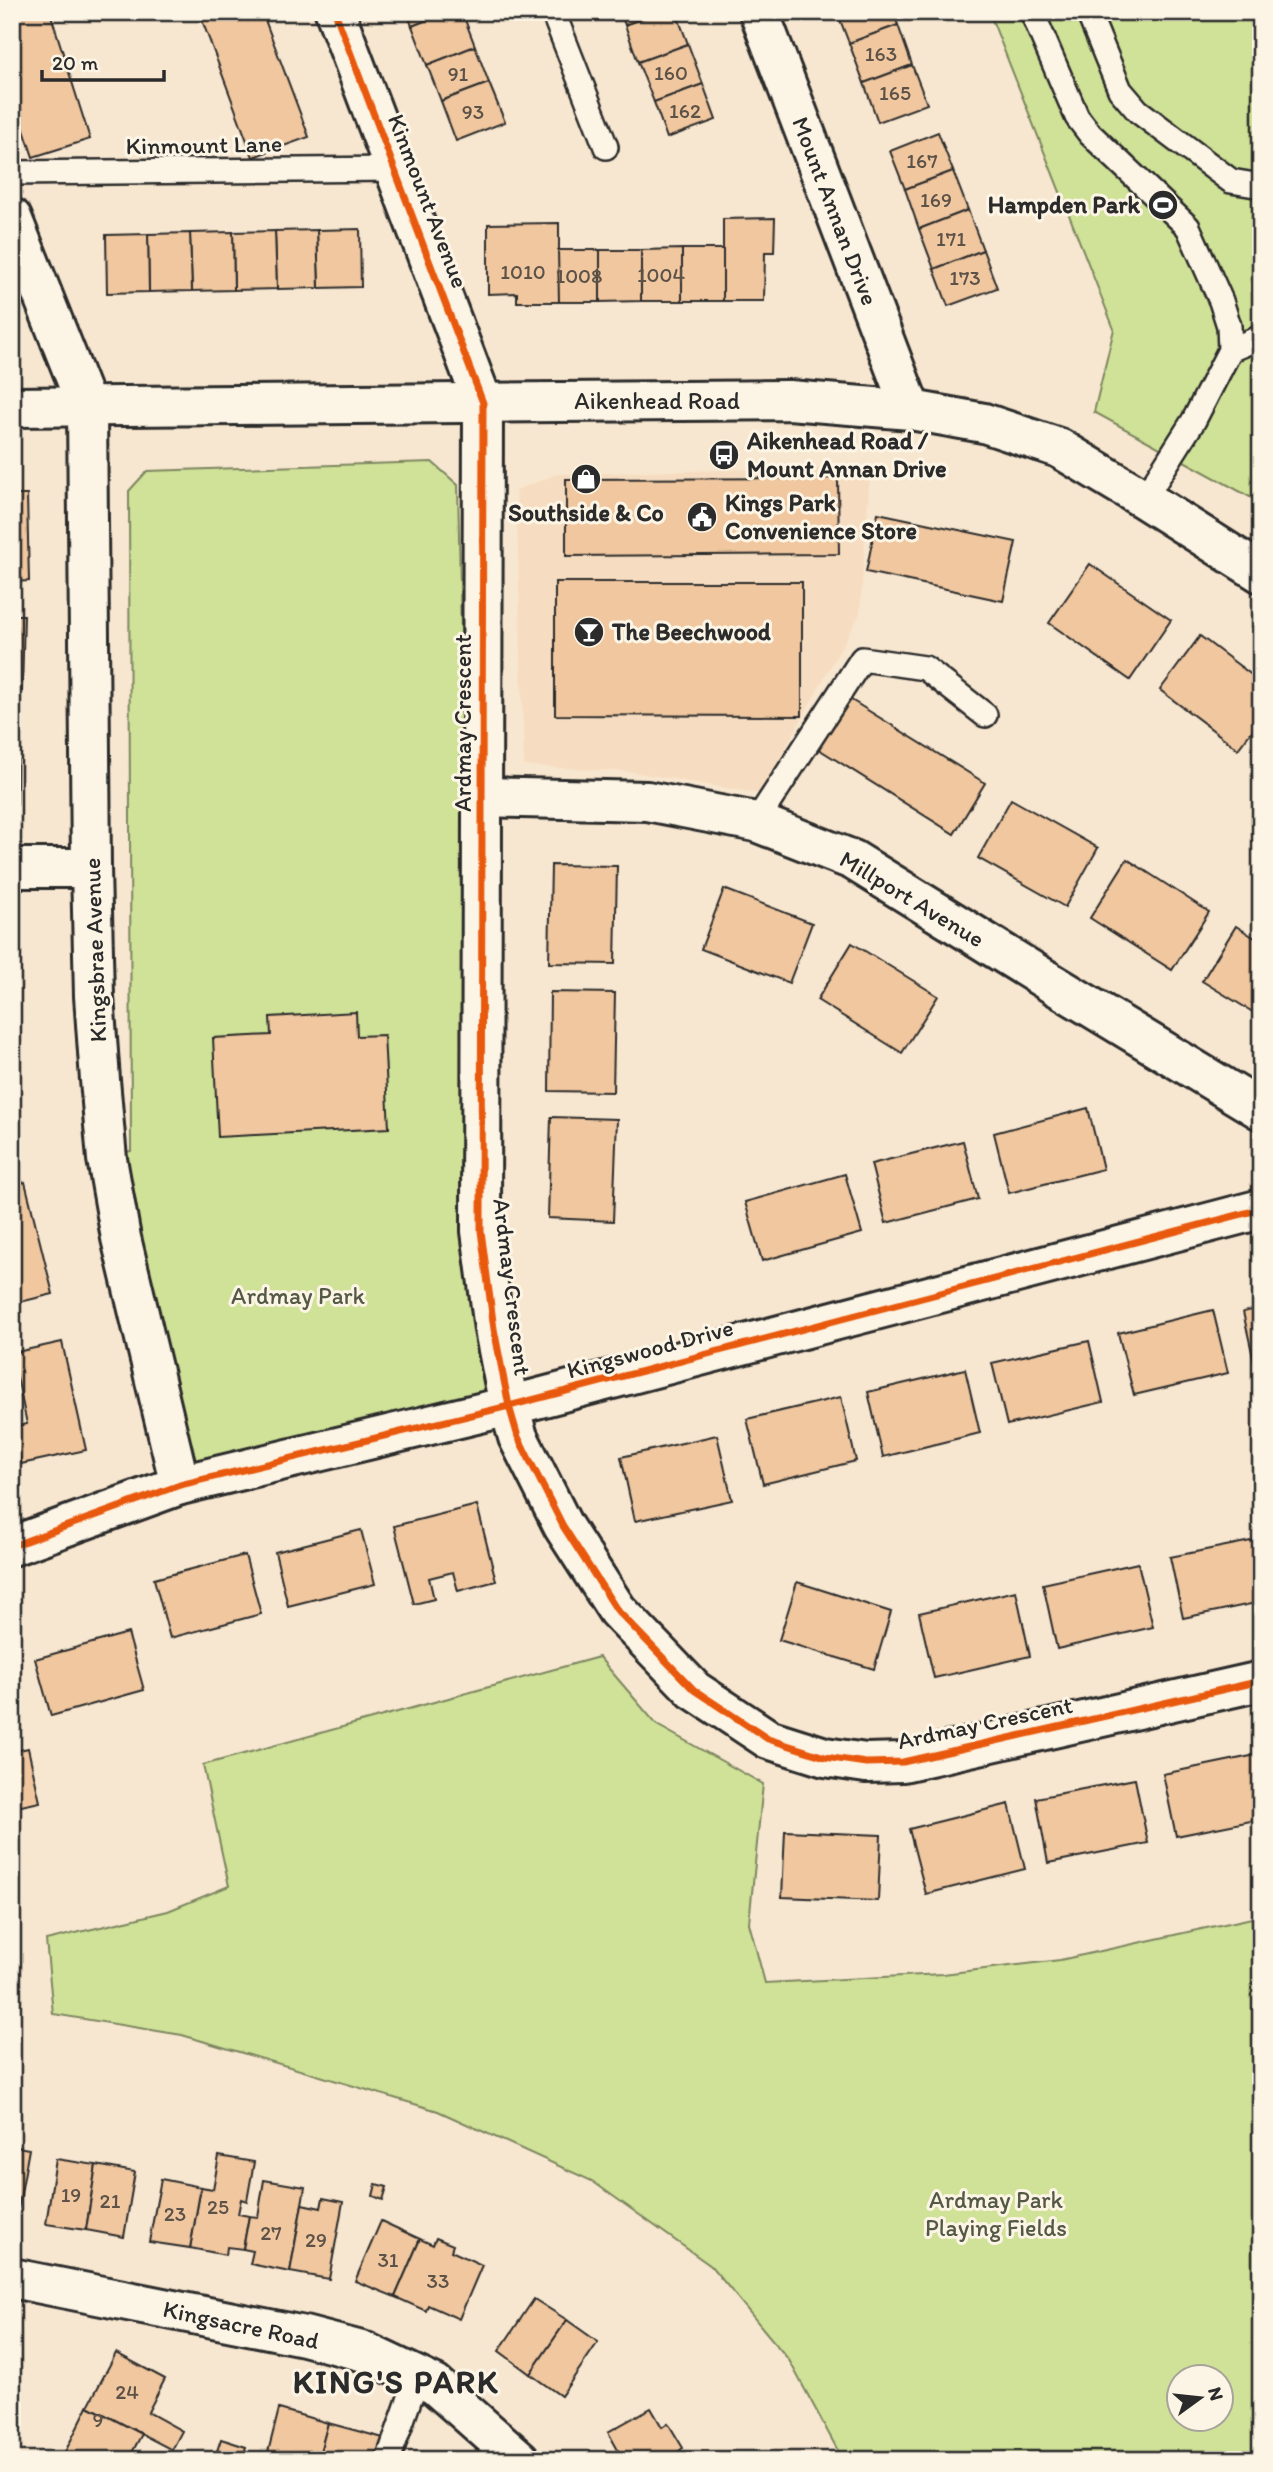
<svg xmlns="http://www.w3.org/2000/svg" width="1273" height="2472" font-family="Itim,sans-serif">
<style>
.built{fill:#f6ddc1}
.green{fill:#cfe297;stroke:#7d8661;stroke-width:2;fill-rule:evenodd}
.building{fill:#f0c79f;stroke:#2b2b2b;stroke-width:2}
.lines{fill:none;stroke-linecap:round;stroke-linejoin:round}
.service-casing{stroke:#2b2b2b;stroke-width:28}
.minor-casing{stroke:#2b2b2b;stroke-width:44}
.primary-casing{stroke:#2b2b2b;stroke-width:44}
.service{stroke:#fcf5e5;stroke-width:23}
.minor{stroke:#fcf5e5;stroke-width:38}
.primary{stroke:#fcf5e5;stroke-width:38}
.cycleway-casing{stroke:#fcf5e5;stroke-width:11}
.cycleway{stroke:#e8590c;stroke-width:7}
.labels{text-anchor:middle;stroke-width:6;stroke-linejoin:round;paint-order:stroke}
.number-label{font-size:21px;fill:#5c5248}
.street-label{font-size:24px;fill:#2b2b2b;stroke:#fcf5e5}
.poi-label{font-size:24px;font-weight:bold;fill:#2b2b2b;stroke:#fcf5e5;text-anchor:start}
.park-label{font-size:24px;fill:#545946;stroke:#fcf5e5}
.district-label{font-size:32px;font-weight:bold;letter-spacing:2px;fill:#2b2b2b;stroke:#fcf5e5}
</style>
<rect width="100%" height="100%" fill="#f8e7d0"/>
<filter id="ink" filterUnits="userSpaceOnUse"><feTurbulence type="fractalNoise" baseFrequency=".0143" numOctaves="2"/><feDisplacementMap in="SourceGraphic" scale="14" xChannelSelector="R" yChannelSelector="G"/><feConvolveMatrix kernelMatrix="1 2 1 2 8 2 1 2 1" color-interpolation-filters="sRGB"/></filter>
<g filter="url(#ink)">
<path class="built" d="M846,467l24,9 -10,138 -100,180 -128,-22 -108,-6 -8,-276 41,-16z"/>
<g class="green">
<path d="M989,12h272v491l-167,-91 20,-83z"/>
<path d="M432,462l26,23 13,654 29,264 -315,72 -69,-323 15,-1 -2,-660 18,-20z"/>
<path d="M599,1657l58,68 106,59 -14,139 16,60 178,-9 117,-14 201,-44v544h-418l-54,-100 -78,-94 -119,-85 -154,-70 -256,-76 -129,-21 -7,-74 122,-29 61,-25 -26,-121zM1178,2378h42v42h-42z"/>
</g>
<g class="building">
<path d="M12,12h38l40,127 -57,18 -21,-63z"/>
<path d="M199,12h63l47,125 -56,20z"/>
<path d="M407,12h41l-36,14z"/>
<path d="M448,12h14l13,34 -48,19 -15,-39z"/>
<path d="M620,12h38l-33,13z"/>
<path d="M658,12h18l12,32 -50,18 -13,-37z"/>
<path d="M837,12h56l5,13 -49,18z"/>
<path d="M898,25l14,40 -48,18 -15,-40z"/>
<path d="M688,44l15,40 -49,18 -16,-40z"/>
<path d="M475,46l14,37 -48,18 -14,-36z"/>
<path d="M912,65l15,39 -49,18 -14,-39z"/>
<path d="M489,83l16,39 -49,19 -15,-40z"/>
<path d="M703,84l13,36 -49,18 -13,-36z"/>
<path d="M938,132l15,39 -48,18 -15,-38z"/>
<path d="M953,171l15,39 -49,19 -14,-40z"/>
<path d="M968,210l15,40 -49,19 -15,-40z"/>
<path d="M775,218l-1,34h-9l-1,49h-41v-82z"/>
<path d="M559,223v79h-42v-9l-29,1v-70z"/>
<path d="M360,229l1,58 -42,1 -2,-58z"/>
<path d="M317,230l2,58 -42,1 -2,-58z"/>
<path d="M275,231l2,58 -43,1 -1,-58z"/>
<path d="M233,232l1,58 -42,1 -2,-58z"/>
<path d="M190,233l2,58 -43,1 -1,-58z"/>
<path d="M148,234l1,58 -42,1 -1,-58z"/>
<path d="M682,249v52h-41v-51z"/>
<rect x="682" y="249" width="41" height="52"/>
<path d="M558,250h42v52h-41z"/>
<path d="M600,250h41v51l-41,1z"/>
<path d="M983,250l14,38 -49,18 -14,-37z"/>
<path d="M838,478l1,76 -273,2v-77z"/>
<path d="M12,495h15l2,86 -17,1z"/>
<path d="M878,513l138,29 -13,59 -137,-29z"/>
<path d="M1090,564l81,56 -41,60 -81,-57z"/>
<path d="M555,582h247v134l-247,-1z"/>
<path d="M12,615h12l-2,76h-10z"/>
<path d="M1200,636l61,46v37l-23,30 -78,-59z"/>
<path d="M848,698l137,85 -31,51 -137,-86z"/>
<path d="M12,714h6l-1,91h-5z"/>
<path d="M1011,799l87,49 -33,59 -87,-49z"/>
<path d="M1127,859l82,53 -37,58 -82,-52z"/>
<path d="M551,865l66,1 -2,98 -66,-1z"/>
<path d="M724,889l88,34 -23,60 -88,-34z"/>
<path d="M1236,926l25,16v75l-59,-36z"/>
<path d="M12,931h2l-1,93h-1z"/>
<path d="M852,943l86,53 -36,57 -85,-53z"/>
<path d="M550,992l65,1 -2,99 -64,-1z"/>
<path d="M356,1012l1,24 27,-1 5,93 -171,9 -5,-99 58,-3 -1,-18z"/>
<path d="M12,1067h2l8,90 -10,1z"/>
<path d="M1088,1108l15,61 -94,24 -15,-60z"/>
<path d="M551,1117l66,2 -4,102 -65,-3z"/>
<path d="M963,1141l15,58 -92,24 -15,-59z"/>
<path d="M845,1174l17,59 -100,28 -17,-59z"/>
<path d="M25,1182l28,112 -41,10v-119z"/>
<path d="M1261,1308v66l-4,1 -14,-63z"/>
<path d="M1213,1310l15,63 -94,22 -16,-62z"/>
<path d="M1089,1341l14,61 -96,23 -15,-62z"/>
<path d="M62,1342l24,108 -65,14 -8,-37 14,-3 -15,-71z"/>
<path d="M965,1369l15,64 -97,24 -15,-65z"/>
<path d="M841,1397l15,64 -93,23 -16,-65z"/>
<path d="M717,1435l15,65 -97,21 -14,-64z"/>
<path d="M477,1505l19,76 -38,10 -5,-19 -24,6 5,21 -20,5 -20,-78z"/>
<path d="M361,1530l14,54 -87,22 -13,-54z"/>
<path d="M1261,1539v63l-78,16 -13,-61z"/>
<path d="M245,1555l16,59 -91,24 -16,-59z"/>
<path d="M1138,1563l15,64 -96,22 -14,-65z"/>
<path d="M797,1582l94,30 -17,57 -95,-29z"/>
<path d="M1016,1591l14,65 -96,22 -15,-65z"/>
<path d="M128,1633l16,57 -93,26 -16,-57z"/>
<path d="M28,1748l12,54 -28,6v-56z"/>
<path d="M1256,1755l5,22v42l-85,17 -13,-62z"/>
<path d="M1135,1779l13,64 -100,20 -12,-65z"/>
<path d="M1009,1804l16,65 -99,25 -17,-65z"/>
<path d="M785,1831l96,4 -3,66 -96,-4z"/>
<path d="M12,2146l17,3 -11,61 -6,-1z"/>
<path d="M219,2156l35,6 -7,39 -6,-2 -3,15 11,2 -6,33 -16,-2 -1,8 -36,-7 11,-61 12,2z"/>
<path d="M56,2159l40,6 -10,65 -40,-6z"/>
<path d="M96,2165l39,7 -11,65 -38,-7z"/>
<path d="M161,2179l40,8 -11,61 -41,-6z"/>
<path d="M264,2180l41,7 -15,85 -40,-8 3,-13 -10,-2 6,-33 9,1z"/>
<path d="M376,2184l11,3 -4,13 -10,-4z"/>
<path d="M323,2198l20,4 -14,77 -39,-7 12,-68 19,4z"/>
<path d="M381,2221l39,18 -25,58 -40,-16z"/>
<path d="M436,2238l17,7 -2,6 31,14 -23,54 -31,-14 -2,6 -31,-14 25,-58 13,6z"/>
<path d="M534,2299l33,21 -37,54 -31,-23z"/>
<path d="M567,2320l31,22 -37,54 -31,-22z"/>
<path d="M116,2353l49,26 -17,33 34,19 -10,19 -84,-44z"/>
<path d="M88,2406l54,28 -14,26h-67z"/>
<path d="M651,2408l11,19 6,-4 15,25 -4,3 4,9h-66l-3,-5 5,-3 -11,-20z"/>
<path d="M279,2409l49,14 -10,37h-52z"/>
<path d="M328,2423l59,16 -7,21h-62z"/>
<path d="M221,2439l25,8 -4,13h-28z"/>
</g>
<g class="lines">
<g class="service-casing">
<g id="service">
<path d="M553,12l53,135"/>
<path d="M1032,12l45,105 13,17 98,93 33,74 8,25 1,24 -36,70 -50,79"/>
<path d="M1088,12l32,78 18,21 93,70 30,5"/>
<path d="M12,173l384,-4"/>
<path d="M1230,350l31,-13"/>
<path d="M756,822l106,-163 63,9 60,47"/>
<path d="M388,2460l30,-85"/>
</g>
</g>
<g class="minor-casing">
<g id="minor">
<path d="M335,12l148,391 -2,828 13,98 15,77 9,31 45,89 54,84 77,80 74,49 57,18 41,6 37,-1 358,-81"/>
<path d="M759,12l152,398"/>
<path d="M12,218l75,189 4,461 3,128 6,84 7,79 14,79 59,247"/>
<path d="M482,797l165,4 109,21 97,38 200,124 208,126"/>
<path d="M12,868h79"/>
<path d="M12,1546l168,-61 329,-79 752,-197"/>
<path d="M12,2278l292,58 61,16 70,33 85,75"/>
</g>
</g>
<g class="primary-casing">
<path id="primary" d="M12,407l777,-7 122,10 73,13 75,25 85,51 117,74"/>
</g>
<use href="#service" class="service"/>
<use href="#minor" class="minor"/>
<use href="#primary" class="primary"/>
<g class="cycleway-casing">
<g id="cycleway">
<path d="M335,12l148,391 -2,828 13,98 15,77 9,31 45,89 54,84 77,80 74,49 57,18 41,6 37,-1 358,-81"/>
<path d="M12,1546l168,-61 329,-79 752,-197"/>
</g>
</g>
<use href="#cycleway" class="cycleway"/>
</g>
</g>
<defs>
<g id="stadium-disc" transform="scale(1.575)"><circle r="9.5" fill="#2b2b2b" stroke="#fcf5e5"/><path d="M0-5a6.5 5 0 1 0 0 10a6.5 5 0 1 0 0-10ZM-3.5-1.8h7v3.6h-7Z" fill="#fff"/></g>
<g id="bus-disc" transform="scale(1.575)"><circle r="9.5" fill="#2b2b2b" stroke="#fcf5e5"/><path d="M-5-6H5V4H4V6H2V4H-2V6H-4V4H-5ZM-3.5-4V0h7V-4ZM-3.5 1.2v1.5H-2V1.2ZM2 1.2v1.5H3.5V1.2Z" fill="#fff"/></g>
<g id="shop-disc" transform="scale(1.575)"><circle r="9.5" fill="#2b2b2b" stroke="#fcf5e5"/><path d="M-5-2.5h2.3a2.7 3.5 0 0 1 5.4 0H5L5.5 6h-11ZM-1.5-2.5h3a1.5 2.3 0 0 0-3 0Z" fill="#fff"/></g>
<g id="civic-disc" transform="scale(1.575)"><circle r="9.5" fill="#2b2b2b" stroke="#fcf5e5"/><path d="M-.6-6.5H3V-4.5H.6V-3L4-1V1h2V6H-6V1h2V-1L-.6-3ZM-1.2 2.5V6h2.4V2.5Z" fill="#fff"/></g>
<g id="bar-disc" transform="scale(1.575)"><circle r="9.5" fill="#2b2b2b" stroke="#fcf5e5"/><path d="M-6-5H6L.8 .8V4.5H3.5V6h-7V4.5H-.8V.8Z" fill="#fff"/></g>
</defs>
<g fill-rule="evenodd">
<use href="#stadium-disc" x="1163" y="205"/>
<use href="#bus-disc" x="724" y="455"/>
<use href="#shop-disc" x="586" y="479"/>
<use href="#civic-disc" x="702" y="517"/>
<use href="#bar-disc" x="589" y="632"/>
</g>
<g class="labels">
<g class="number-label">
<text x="881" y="61">163</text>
<text x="671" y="80">160</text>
<text x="458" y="81">91</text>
<text x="895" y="100">165</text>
<text x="685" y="118">162</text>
<text x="473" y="119">93</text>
<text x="922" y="168">167</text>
<text x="936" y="207">169</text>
<text x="951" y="246">171</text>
<text x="523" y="279">1010</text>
<text x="661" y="282">1004</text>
<text x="579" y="283">1008</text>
<text x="965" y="285">173</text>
<text x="71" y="2202">19</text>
<text x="110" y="2208">21</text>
<text x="218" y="2214">25</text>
<text x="175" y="2221">23</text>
<text x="271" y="2240">27</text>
<text x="316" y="2247">29</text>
<text x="388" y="2267">31</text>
<text x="438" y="2288">33</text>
<text x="127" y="2399">24</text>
<text x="98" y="2427">9</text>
</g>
<g class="street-label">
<text transform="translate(204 145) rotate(-1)" y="8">Kinmount Lane</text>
<text transform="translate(428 201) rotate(69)" y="8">Kinmount Avenue</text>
<text transform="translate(835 211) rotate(69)" y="8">Mount Annan Drive</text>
<text x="657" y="409">Aikenhead Road</text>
<text transform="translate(463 723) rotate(-90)" y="8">Ardmay Crescent</text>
<text transform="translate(912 899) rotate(31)" y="8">Millport Avenue</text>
<text transform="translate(95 950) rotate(-92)" y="8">Kingsbrae Avenue</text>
<text transform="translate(512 1287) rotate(83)" y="8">Ardmay Crescent</text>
<text transform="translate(650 1349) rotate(-15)" y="8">Kingswood Drive</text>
<text transform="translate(985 1723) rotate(-12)" y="8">Ardmay Crescent</text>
<text transform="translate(241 2325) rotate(12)" y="8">Kingsacre Road</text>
</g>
<g class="poi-label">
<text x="1140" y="213" text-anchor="end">Hampden Park</text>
<text x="747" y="449">Aikenhead Road /<tspan x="747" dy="28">Mount Annan Drive</tspan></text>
<text x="725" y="511">Kings Park<tspan x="725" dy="28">Convenience Store</tspan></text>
<text x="586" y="521" text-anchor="middle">Southside &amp; Co</text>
<text x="612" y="640">The Beechwood</text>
</g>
<g class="park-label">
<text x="298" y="1304">Ardmay Park</text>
<text x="996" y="2208">Ardmay Park<tspan x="996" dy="28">Playing Fields</tspan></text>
</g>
<g class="district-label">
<text x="396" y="2393">KING'S PARK</text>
</g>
</g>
<rect width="1273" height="2472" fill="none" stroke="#fcf5e5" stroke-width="42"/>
<rect x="21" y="21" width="1231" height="2430" fill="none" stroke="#2b2b2b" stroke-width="2.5" filter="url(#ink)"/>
<g transform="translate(1200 2398) rotate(75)"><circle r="33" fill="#fcf5e5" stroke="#a8a49b" stroke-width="2"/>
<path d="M0-5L12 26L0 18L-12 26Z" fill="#2b2b2b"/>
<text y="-10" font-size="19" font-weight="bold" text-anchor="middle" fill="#2b2b2b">N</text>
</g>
<path d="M42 70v10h122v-10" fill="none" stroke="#2b2b2b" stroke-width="3.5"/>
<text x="52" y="70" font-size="21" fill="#2b2b2b" stroke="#fcf5e5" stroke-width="5" paint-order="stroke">20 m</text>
</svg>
